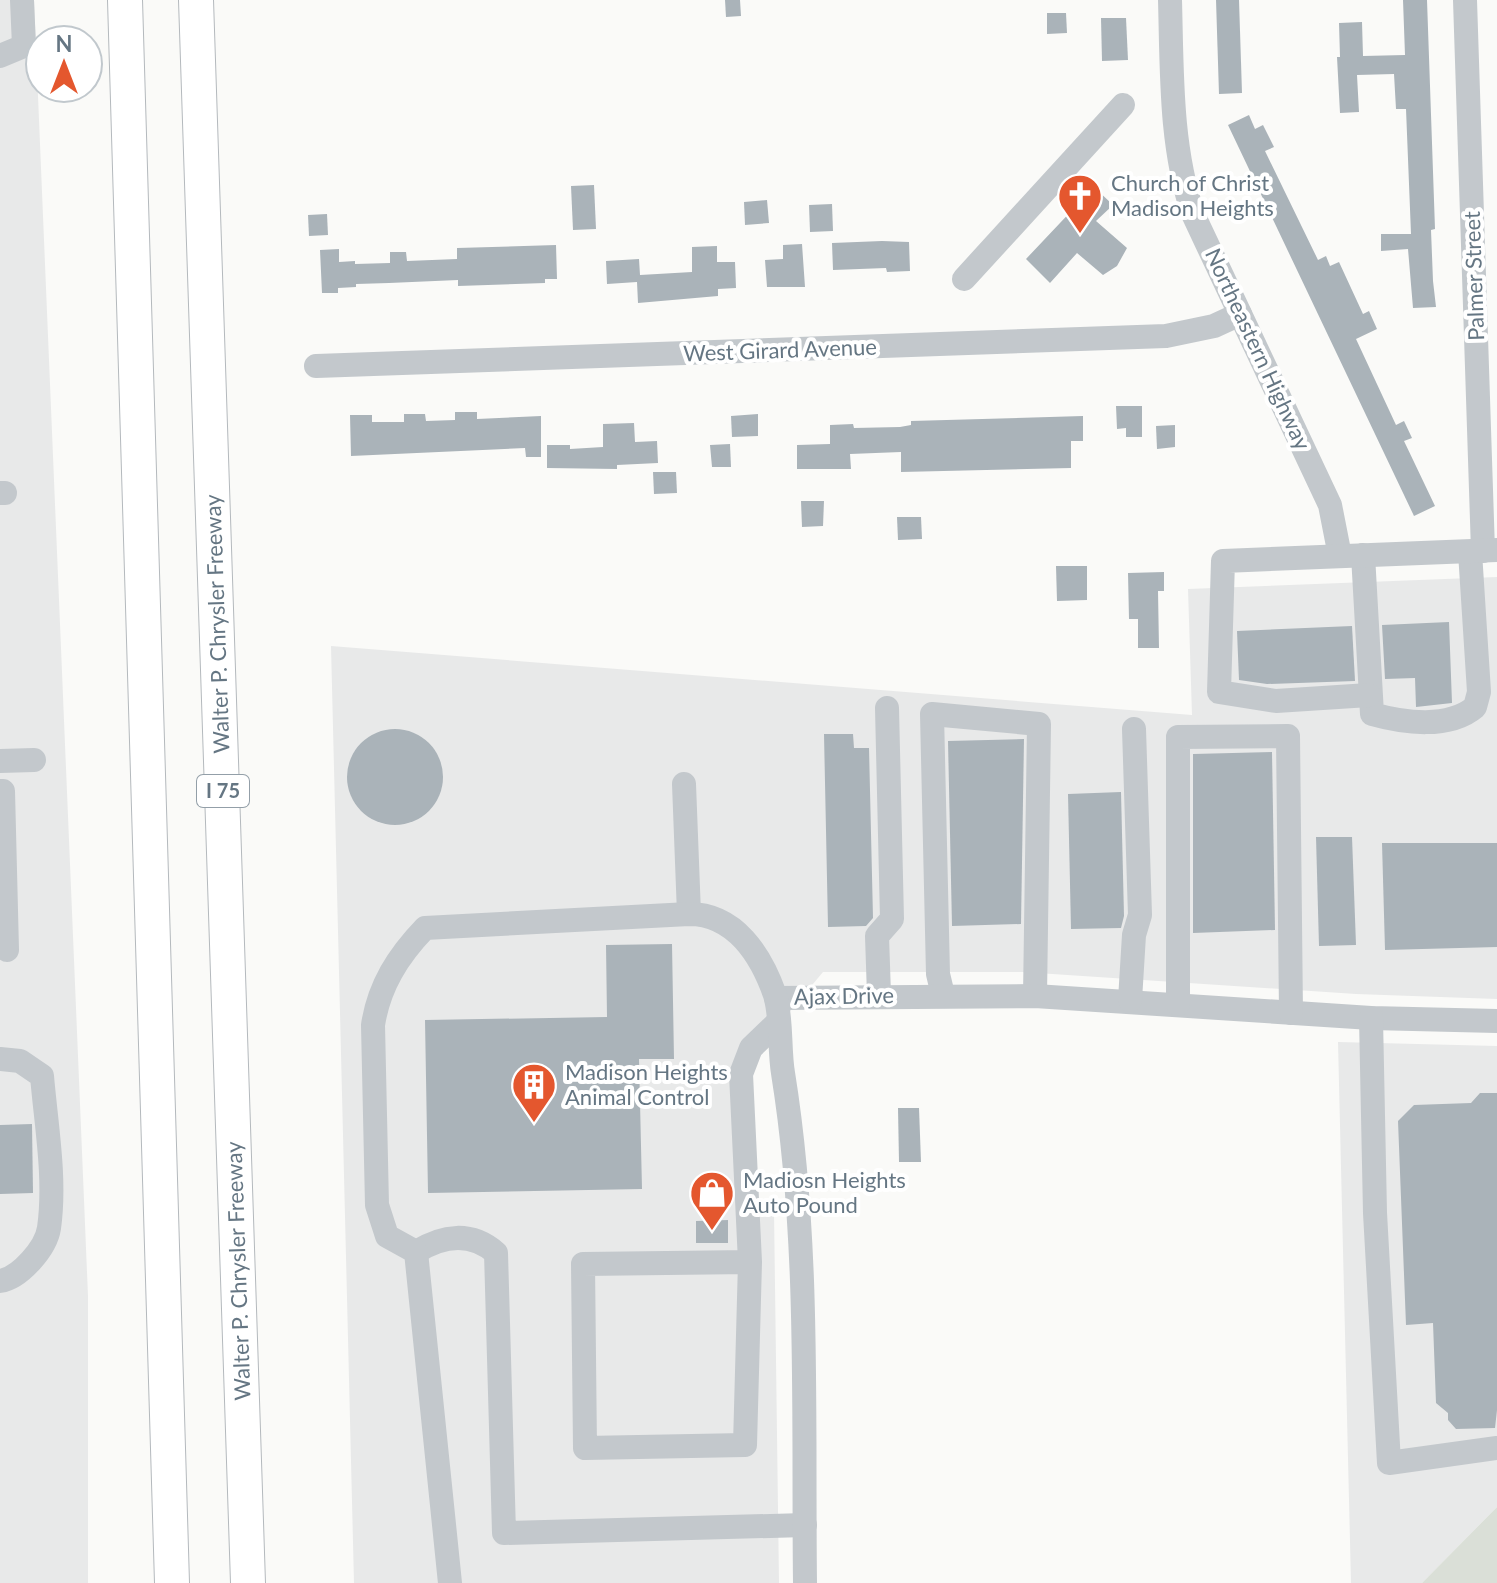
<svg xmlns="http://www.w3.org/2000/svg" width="1497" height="1583" font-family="Lato,sans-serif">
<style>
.built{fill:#e8e9e9}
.green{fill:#dadfd7}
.building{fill:#aab3b9}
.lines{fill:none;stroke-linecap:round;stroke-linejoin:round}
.highway-casing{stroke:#b4b9bd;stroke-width:36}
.minor{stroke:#c3c8cc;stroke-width:24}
.highway{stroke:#fff;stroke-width:34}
.labels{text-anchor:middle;stroke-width:8;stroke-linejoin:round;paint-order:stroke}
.shield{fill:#fff;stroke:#939fa8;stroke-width:2}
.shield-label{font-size:20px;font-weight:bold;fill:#657683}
.poi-label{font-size:22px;fill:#657683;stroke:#fff;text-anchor:start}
.street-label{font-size:22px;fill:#657683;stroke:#fff}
</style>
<rect width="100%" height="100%" fill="#fafaf8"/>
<g class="built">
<path d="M0,0h34l54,1296v287h-88z"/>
<path d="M1497,577v422l-141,-5 -334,-22h-199l-87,104 1,137 37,-2 5,372h-425l-23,-937 861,69 -4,-126z"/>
<path d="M1338,1042l159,4v461l-75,76h-71z"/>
</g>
<path class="green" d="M1497,1507v76h-75z"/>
<g class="building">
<path d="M725,0h15l1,16 -15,1z"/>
<path d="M1216,0h23l3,93 -23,1z"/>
<path d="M1403,0h24l8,229 -4,1 2,51 3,26 -23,1 -5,-59 -27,2v-17h30l-5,-125h-10l-2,-35 -37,1 2,37 -19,1 -3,-56h3l-1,-34 23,-1 1,34 42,-1z"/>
<path d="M1047,13h19l1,20 -20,1z"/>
<path d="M1101,18h25l2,42 -26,1z"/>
<path d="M1249,115l6,14 8,-4 11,22 -9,4 53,109 8,-4 4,10 9,-4 24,52 6,-3 8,18 -21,10 40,86 8,-4 8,17 -8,3 31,65 -21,10 -186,-391z"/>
<path d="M594,185l2,44 -23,1 -2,-44z"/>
<path d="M1094,187l19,18 -17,16 31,27 -10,18 -14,9 -26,-22 -27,30 -24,-24z"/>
<path d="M767,200l2,23 -24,2 -1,-23z"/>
<path d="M832,204l1,27 -23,1 -1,-27z"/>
<path d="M327,214l1,21 -19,1 -1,-21z"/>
<path d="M882,241l27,1 1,29 -23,1 -1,-4 -53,2 -1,-27z"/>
<path d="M802,244l3,43h-38l-2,-27 18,-1v-14z"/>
<path d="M556,245l1,34h-12v4l-87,3v-6l-69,3 -33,1v3l-18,1v5h-16l-2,-43 19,-1v13l16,-1v3l35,-1v-11h16l1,9 50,-2v-11z"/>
<path d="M717,246v16h18l1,26 -18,1v7l-80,7 -1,-21 -30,2 -1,-23 33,-2 1,16 52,-3v-25z"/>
<path d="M1116,406h26v31h-16v-9l-9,1z"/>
<path d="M455,412h22v7l64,-3v41h-15l-1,-9 -174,8 -1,-41h22v7h32v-8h21l1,7 29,-1z"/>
<path d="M758,414v22l-26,1 -1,-21z"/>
<path d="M1083,416v25h-12v27l-170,4v-20l-51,2 1,15h-54v-24l33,-1v-19l23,-1 1,4 46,-1 11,-2v-4z"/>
<path d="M634,423l1,19 22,-1 1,22 -41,2v4l-70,-1v-23h23v4l33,-2v-23z"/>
<path d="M1175,425v22l-18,2 -1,-23z"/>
<path d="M730,444l1,23h-19l-2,-22z"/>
<path d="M653,472h23l1,21 -23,1z"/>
<path d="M801,501h23l-1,25 -21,1z"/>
<path d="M897,517h24l1,22 -24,1z"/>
<path d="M1056,566h31v34l-30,1z"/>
<path d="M1164,572v19h-6l1,57h-21v-29h-9l-1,-46z"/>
<path d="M1449,622l3,81 -36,4 -1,-29 -30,1 -3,-54z"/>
<path d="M1352,626l3,55 -88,3 -28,-4 -2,-49z"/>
<circle cx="395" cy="777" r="48"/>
<path d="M824,734h29l1,14h15l4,170 -7,8 -38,1z"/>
<path d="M1024,739l-3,185 -69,2 -4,-185z"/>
<path d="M1272,752l3,178 -82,3v-179z"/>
<path d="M1121,792l3,124 -3,12 -50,1 -3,-135z"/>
<path d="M1316,837h36l4,108 -37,1z"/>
<path d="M1382,843h115v104l-112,3z"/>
<path d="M672,944l2,115h-35l3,130 -214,4 -3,-173 182,-3 -1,-72z"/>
<path d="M1480,1093h17v317l-2,18 -39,1 -8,-9v-7l-12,-10 -3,-80 -27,2 -8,-204 16,-16 57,-2z"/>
<path d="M898,1108h21l2,54h-22z"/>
<path d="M32,1124l1,69 -33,1v-69z"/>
<path d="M728,1220v23h-32v-22z"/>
</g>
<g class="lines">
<g class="highway-casing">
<g id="highway">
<path d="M125,0l47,1583"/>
<path d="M196,0l52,1583"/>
</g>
</g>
<g class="minor">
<path d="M1170,0c2,71 0,145 23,214l137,291 10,51"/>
<path d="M1465,0l18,551"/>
<path d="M0,56l24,-10 -2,-46"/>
<path d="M964,279l159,-174"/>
<path d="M316,366l850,-30 48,-10 26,-12"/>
<path d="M0,493h5"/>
<path d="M1363,555l9,159c32,9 77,15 103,-7l4,-15 -9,-140"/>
<path d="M1369,695l-93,6 -57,-9 4,-131 274,-11"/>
<path d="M0,761l34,-1"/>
<path d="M684,784l5,130"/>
<path d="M0,791h3l4,159"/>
<path d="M879,995l-2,-59 15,-17 -5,-211"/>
<path d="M943,995l-5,-21 -6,-260 107,10 -4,272"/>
<path d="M776,998l259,-2 336,22 126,3"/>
<path d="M1130,1000l4,-65 6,-20 -6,-186"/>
<path d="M1178,1004v-267l110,-1 3,277"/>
<path d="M1371,1018l4,195 14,250 108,-15"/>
<path d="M0,1059l20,2 22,15c4,48 14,103 7,152 -3,20 -29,50 -49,53"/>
<path d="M416,1252c27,-17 55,-21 80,1l8,280 301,-8"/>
<path d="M750,1262l-5,183 -160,3 -2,-184 167,-2 -9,-188 10,-26 26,-25"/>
<path d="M450,1583l-34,-331 -29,-16 -10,-31 -4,-180c6,-39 25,-69 52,-97l264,-14c46,0 72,41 86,81 7,23 4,54 8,78 27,168 20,341 22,510"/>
</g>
<use href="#highway" class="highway"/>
</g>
<defs>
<g id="church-pin" transform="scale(2.3)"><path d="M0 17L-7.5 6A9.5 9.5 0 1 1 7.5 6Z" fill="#e4572e" stroke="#fff"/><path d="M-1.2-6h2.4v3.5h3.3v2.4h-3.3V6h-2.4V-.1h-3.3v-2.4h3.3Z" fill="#fff"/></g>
<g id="building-pin" transform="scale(2.3)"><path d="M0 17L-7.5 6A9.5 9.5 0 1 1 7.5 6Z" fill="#e4572e" stroke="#fff"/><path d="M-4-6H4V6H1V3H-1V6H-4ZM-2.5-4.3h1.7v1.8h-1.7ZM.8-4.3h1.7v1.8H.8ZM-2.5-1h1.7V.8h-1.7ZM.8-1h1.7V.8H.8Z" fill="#fff"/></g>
<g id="shop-pin" transform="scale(2.3)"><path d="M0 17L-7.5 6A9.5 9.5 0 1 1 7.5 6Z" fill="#e4572e" stroke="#fff"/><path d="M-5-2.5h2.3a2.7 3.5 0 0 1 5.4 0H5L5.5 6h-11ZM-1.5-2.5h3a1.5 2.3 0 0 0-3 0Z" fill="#fff"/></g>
</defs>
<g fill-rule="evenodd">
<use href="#church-pin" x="1080" y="196"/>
<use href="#building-pin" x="534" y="1085"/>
<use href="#shop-pin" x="712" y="1193"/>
</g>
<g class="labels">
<rect class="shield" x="197" y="775" width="52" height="32" rx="6"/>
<g class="shield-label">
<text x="223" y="798">I 75</text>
</g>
<g class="poi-label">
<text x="1111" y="191">Church of Christ<tspan x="1111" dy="25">Madison Heights</tspan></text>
<text x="565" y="1080">Madison Heights<tspan x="565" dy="25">Animal Control</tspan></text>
<text x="743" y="1188">Madiosn Heights<tspan x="743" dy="25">Auto Pound</tspan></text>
</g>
<g class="street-label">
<text transform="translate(1474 276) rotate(-92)" y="8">Palmer Street</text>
<text transform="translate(1258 349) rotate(65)" y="8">Northeastern Highway</text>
<text transform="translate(780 350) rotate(-2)" y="8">West Girard Avenue</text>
<text transform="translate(217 624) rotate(-92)" y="8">Walter P. Chrysler Freeway</text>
<text transform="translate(844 996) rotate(-1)" y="8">Ajax Drive</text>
<text transform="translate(238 1271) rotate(-92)" y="8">Walter P. Chrysler Freeway</text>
</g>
</g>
<g transform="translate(64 64)"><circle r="38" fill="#ffffff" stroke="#c1c8cd" stroke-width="2"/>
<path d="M0-6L14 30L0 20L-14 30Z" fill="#e4572e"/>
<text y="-12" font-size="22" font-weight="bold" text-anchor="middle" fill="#657683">N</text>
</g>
</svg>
